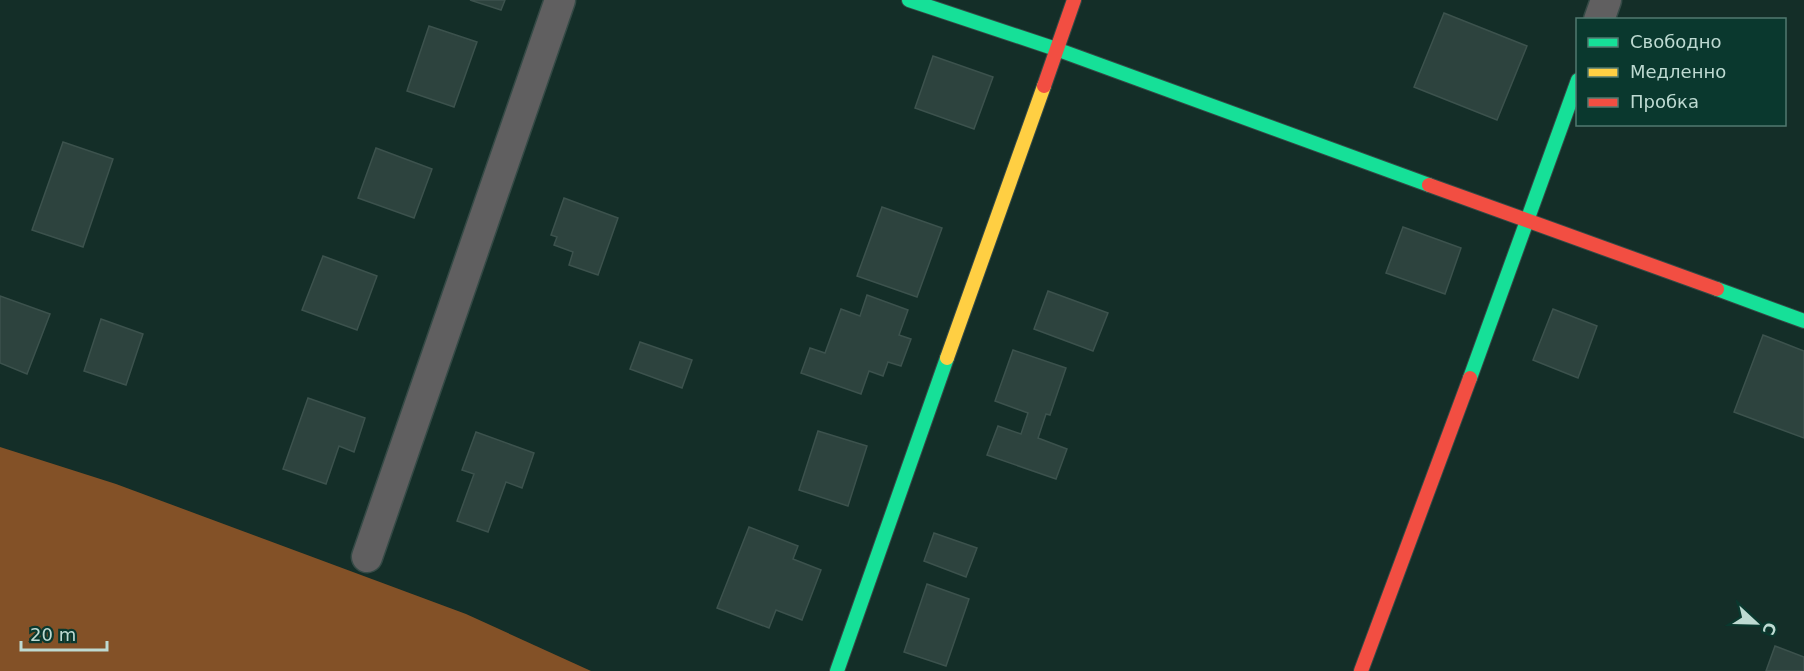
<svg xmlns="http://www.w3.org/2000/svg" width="1804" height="671" font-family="'DejaVu Sans',sans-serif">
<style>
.forest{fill:#835127}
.building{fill:#2d433e;stroke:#3c524d;stroke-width:1.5}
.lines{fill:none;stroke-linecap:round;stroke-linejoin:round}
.street-casing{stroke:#354a46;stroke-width:33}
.fast-casing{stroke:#354a46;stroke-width:16}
.slow-casing{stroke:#354a46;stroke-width:16}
.jam-casing{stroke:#354a46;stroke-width:16}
.street{stroke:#605f60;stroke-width:30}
.fast{stroke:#16e098;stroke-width:14}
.slow{stroke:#ffcf43;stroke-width:14}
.jam{stroke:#f24e42;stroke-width:14}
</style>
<rect width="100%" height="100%" fill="#142e28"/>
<path class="forest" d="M0,447l116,37 350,130 125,57h-591z"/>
<g class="building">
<path d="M470,0h35l-4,10z"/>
<path d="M1444,13l83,33 -30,74 -83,-33z"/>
<path d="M429,26l48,16 -23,65 -47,-16z"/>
<path d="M933,56l60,21 -19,52 -59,-21z"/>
<path d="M63,142l50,17 -30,88 -51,-17z"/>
<path d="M376,148l56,21 -18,49 -56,-20z"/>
<path d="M564,198l54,20 -20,57 -29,-10 4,-13 -19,-7 3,-8 -6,-2z"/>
<path d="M882,207l60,21 -25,69 -60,-21z"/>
<path d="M1403,227l58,21 -16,46 -59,-21z"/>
<path d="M323,256l54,20 -20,54 -55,-20z"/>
<path d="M1048,291l60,22 -15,38 -59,-22z"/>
<path d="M867,295l41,15 -9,25 12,4 -10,27 -13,-4 -5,14 -14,-5 -8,23 -60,-21 9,-25 15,5 16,-44 19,7z"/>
<path d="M0,296l50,18 -23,60 -27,-11z"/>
<path d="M1553,309l44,17 -19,52 -45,-18z"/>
<path d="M101,319l42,15 -17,51 -42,-14z"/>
<path d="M1763,335l41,16v87l-70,-26z"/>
<path d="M640,342l52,18 -10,28 -52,-19z"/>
<path d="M1013,350l53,18 -16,47 -4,-1 -8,24 29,11 -11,30 -69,-24 11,-29 23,8 7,-21 -33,-12z"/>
<path d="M308,398l57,20 -11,34 -15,-6 -13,38 -43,-15z"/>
<path d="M818,431l49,15 -19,60 -49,-16z"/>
<path d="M476,432l58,21 -12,35 -16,-6 -18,50 -31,-11 17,-47 -12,-4z"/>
<path d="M749,527l49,19 -5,13 28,11 -19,50 -26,-10 -7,18 -52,-20z"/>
<path d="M934,533l43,15 -11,29 -42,-16z"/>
<path d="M927,584l42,15 -23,67 -42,-14z"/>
<path d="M1775,646l29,11v14h-38z"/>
</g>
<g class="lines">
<g class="street-casing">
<g id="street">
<path d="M1599,20l7,-20"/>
<path d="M367,557l193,-557"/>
</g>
</g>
<g class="fast-casing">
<g id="fast">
<path d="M909,0l147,49 373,136"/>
<path d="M1717,289l87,32"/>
<path d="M1470,378l108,-298"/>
<path d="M837,671l110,-313"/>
</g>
</g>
<g class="slow-casing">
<path id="slow" d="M947,358l97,-272"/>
</g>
<g class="jam-casing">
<g id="jam">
<path d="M1044,86l30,-86"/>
<path d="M1429,185l288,104"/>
<path d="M1361,671l109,-293"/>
</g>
</g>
<use href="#street" class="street"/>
<use href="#fast" class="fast"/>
<use href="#slow" class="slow"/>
<use href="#jam" class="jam"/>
</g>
<rect x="1576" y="18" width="210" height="108" fill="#0a382e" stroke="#527970" stroke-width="1.5"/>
<rect x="1588" y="38" width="30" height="9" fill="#16e098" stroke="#527970" stroke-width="1.5"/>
<text x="1630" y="48" font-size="18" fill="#bedad2">Свободно</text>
<rect x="1588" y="68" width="30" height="9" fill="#ffcf43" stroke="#527970" stroke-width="1.5"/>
<text x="1630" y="78" font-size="18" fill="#bedad2">Медленно</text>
<rect x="1588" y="98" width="30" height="9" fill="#f24e42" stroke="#527970" stroke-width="1.5"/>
<text x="1630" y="108" font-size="18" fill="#bedad2">Пробка</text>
<g transform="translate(1756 623) rotate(112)" stroke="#0a382e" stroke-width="4.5" paint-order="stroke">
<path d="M0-4.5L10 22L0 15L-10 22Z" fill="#bedad2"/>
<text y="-9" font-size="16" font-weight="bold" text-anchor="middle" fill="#bedad2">С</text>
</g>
<path d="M21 641v9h86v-9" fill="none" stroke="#bedad2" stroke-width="3"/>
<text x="30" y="641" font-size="18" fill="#bedad2" stroke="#0a382e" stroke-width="4.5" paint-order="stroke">20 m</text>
</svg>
